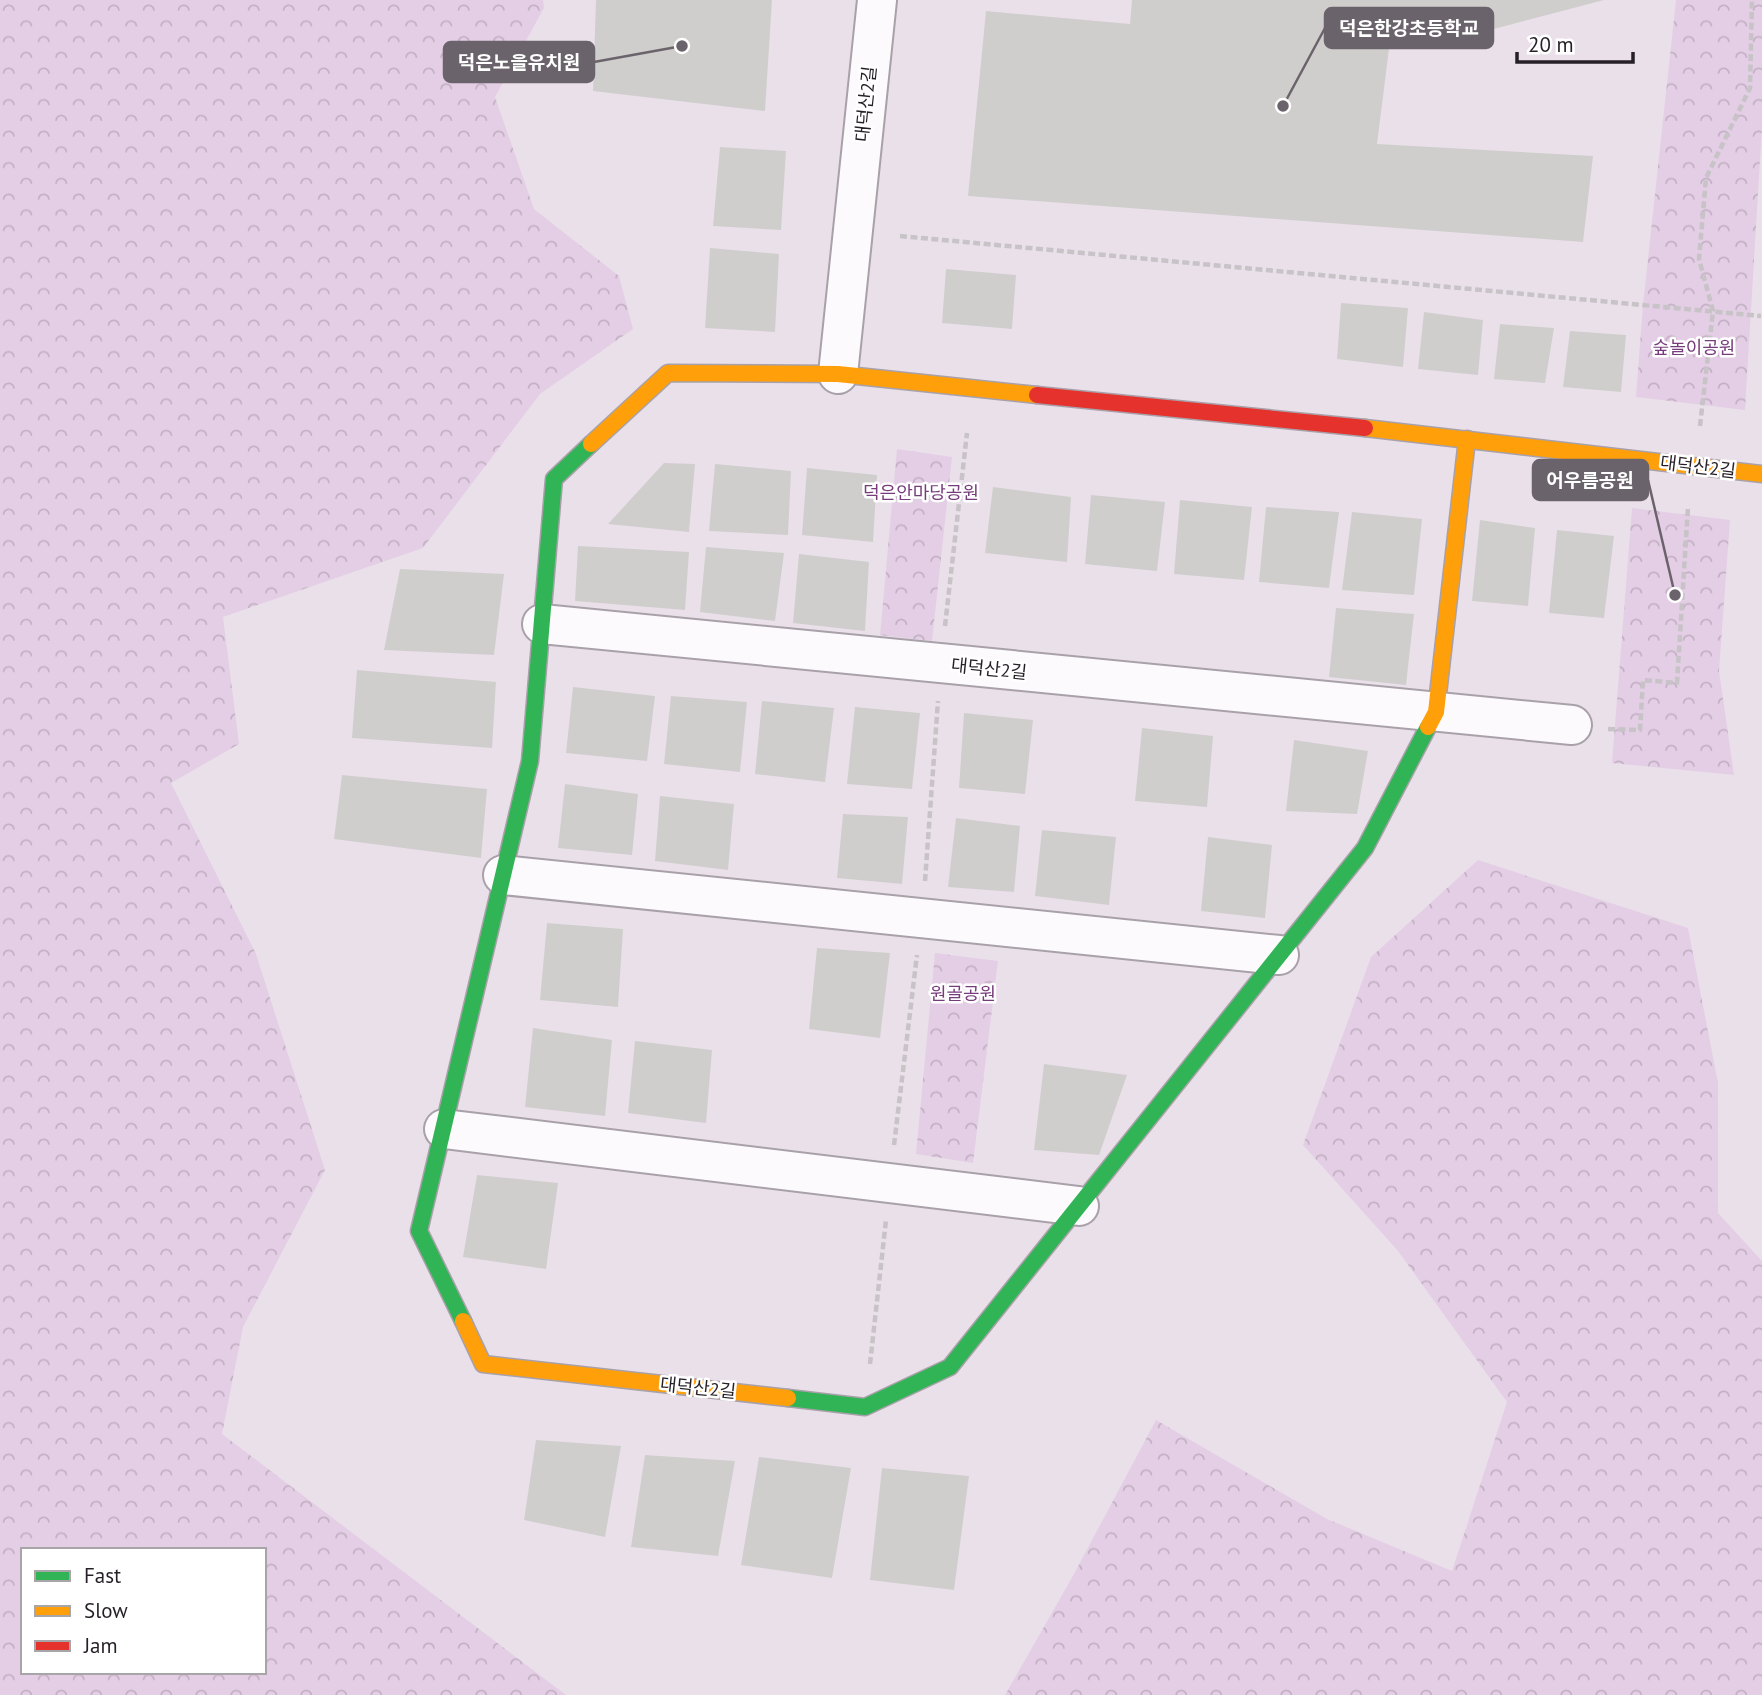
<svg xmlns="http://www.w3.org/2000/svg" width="1762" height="1695" font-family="'PT Sans','Noto Sans KR',sans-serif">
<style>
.forest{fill:url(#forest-crowns);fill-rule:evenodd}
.building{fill:#d0cecd}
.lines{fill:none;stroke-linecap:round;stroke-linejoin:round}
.street-casing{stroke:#a9a1a9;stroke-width:42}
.fast-casing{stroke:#a9a1a9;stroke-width:19}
.slow-casing{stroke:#a9a1a9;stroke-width:19}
.jam-casing{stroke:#a9a1a9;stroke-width:19}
.path{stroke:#c7c3c7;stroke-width:4.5;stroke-dasharray:7 3.5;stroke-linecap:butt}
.street{stroke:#fcfafc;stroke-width:38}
.fast{stroke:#30b455;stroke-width:16}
.slow{stroke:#ff9f0a;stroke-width:16}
.jam{stroke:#e5322d;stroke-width:16}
.labels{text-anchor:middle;stroke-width:5;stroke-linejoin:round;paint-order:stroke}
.street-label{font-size:18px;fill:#261f27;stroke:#fff}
.park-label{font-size:18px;fill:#773c7b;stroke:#fff}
.leader{fill:none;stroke:#6b636b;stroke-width:2.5}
.callout-dot{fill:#6b636b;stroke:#fff;stroke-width:2.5}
.callout{fill:#6b636b;stroke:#6b636b;stroke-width:2.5}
.callout-label{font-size:19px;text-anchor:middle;font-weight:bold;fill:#fff}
</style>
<defs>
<pattern id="forest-crowns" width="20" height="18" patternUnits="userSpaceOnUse" patternTransform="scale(1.75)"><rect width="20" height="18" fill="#e4cee5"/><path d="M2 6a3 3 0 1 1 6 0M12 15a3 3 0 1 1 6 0" fill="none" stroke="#c3b0c4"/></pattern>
</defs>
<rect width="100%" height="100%" fill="#eae0ea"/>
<g class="forest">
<path d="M0,0h543l1,8 -49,89 39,112 85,67 14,53 -93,65 -117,154 -200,69 16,127 -68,39 85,171 69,216 -82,157 -21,107 344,261h-566zM23,1550h241v122h-241z"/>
<path d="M1676,0h86v127l-17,283 -109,-13 7,-92z"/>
<path d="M897,449l55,8 -20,184 -52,-6z"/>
<path d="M1632,508l98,12 -11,151 15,104 -122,-12z"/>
<path d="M1478,860l210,68 30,155v130l44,48v434h-757l69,-121 82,-154 171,99 125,52 55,-169 -109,-151 -95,-106 68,-188z"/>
<path d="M935,953l63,8 -25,202 -57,-9z"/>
</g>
<g class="building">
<path d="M596,0h176l-7,111 -172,-20z"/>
<path d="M1132,0h472l-133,35 -80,-2 -14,111 216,12 -10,86 -615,-46 18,-185 144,13z"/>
<path d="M720,147l66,4 -5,79 -68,-4z"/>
<path d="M710,248l69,6 -4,78 -70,-4z"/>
<path d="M946,269l70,6 -4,54 -70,-6z"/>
<path d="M1341,303l67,5 -5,59 -66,-8z"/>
<path d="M1424,312l59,8 -5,55 -60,-6z"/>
<path d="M1500,324l54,4 -9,55 -51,-4z"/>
<path d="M1570,331l56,4 -5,57 -58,-5z"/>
<path d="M664,463l31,1 -6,68 -81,-8z"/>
<path d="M715,464l76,7 -3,64 -79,-4z"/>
<path d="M807,468l70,7 -4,67 -71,-7z"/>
<path d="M993,487l78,10 -4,65 -82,-9z"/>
<path d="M1091,495l74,7 -8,69 -72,-7z"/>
<path d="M1180,500l72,7 -8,73 -70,-6z"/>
<path d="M1266,507l73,5 -10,76 -70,-6z"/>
<path d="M1352,512l70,7 -8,76 -72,-5z"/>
<path d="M1480,520l55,8 -7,78 -56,-5z"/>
<path d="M1557,530l57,6 -10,82 -55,-5z"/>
<path d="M578,546l111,6 -4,58 -110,-9z"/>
<path d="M706,547l78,6 -9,68 -75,-9z"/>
<path d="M799,554l70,8 -4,69 -72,-8z"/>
<path d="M400,569l104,5 -10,81 -110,-5z"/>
<path d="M1336,608l78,6 -8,71 -77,-8z"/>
<path d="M357,670l139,12 -4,66 -140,-10z"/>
<path d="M573,687l82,9 -8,65 -81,-8z"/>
<path d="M671,696l76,6 -7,70 -76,-8z"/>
<path d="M762,701l72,7 -9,74 -70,-8z"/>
<path d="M855,707l65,6 -8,76 -65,-5z"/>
<path d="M964,713l69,7 -8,74 -66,-6z"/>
<path d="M1142,728l71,8 -6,71 -72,-6z"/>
<path d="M1294,740l74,11 -11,63 -71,-3z"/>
<path d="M342,775l145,14 -6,69 -147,-19z"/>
<path d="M565,784l73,10 -6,61 -74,-7z"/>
<path d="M660,796l74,8 -6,66 -73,-9z"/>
<path d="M843,814l65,3 -6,67 -65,-6z"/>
<path d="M956,818l64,8 -6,66 -66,-5z"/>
<path d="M1042,830l74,7 -7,68 -74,-9z"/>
<path d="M1208,837l64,8 -7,73 -64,-7z"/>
<path d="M547,923l76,6 -5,78 -78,-7z"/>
<path d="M817,948l73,5 -10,85 -71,-9z"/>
<path d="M533,1028l79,12 -7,76 -80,-9z"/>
<path d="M635,1041l77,9 -6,73 -78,-10z"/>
<path d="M1044,1064l83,11 -28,80 -65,-5z"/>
<path d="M477,1175l81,8 -12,86 -83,-12z"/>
<path d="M536,1440l85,6 -16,91 -81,-17z"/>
<path d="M645,1455l90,6 -17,95 -87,-9z"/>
<path d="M759,1457l92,11 -19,110 -91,-13z"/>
<path d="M882,1468l87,8 -15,114 -84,-10z"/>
</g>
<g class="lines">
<g class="street-casing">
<g id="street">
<path d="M838,374l39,-374"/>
<path d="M542,624l1030,101"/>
<path d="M503,875l776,80"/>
<path d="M444,1129l635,77"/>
</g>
</g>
<g class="fast-casing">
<g id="fast">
<path d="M463,1321l-44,-90 111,-470 24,-282 37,-35"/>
<path d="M788,1398l77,9 85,-40 415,-519 63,-121"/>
</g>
</g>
<g class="slow-casing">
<g id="slow">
<path d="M1365,428l397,46"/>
<path d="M591,444l77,-71 170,1 199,21"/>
<path d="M1428,727l8,-15 31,-273"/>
<path d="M463,1321l20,43 305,34"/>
</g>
</g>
<g class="jam-casing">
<path id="jam" d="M1037,395l328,33"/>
</g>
<g class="path">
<path d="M900,236l861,80"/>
<path d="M1700,426l13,-115 -14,-52 7,-81 44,-90 2,-88"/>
<path d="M945,626l22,-193"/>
<path d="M1608,729l32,1 3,-50 34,3 11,-176"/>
<path d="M925,881l13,-180"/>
<path d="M894,1145l23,-190"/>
<path d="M870,1364l16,-144"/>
</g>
<use href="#street" class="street"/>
<use href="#fast" class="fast"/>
<use href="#slow" class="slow"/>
<use href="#jam" class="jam"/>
</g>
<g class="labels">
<g class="street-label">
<text transform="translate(866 104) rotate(-84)" y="6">대덕산2길</text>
<text transform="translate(1698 467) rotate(7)" y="6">대덕산2길</text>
<text transform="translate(989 669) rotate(6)" y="6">대덕산2길</text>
<text transform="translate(698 1388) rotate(6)" y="6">대덕산2길</text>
</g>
<g class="park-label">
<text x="1694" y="354">숲놀이공원</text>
<text x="921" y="499">덕은안마당공원</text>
<text x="963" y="1000">원골공원</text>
</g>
</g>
<path class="leader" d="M1283 106L1325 28M682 46L594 62M1675 595L1648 480"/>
<g class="callout-dot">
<circle cx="1283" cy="106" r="7"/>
<circle cx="682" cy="46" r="7"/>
<circle cx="1675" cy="595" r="7"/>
</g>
<g class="callout">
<rect x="1325" y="8" width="168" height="40" rx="7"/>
<rect x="444" y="42" width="150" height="40" rx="7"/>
<rect x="1533" y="460" width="115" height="40" rx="7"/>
</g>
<g class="callout-label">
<text x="1409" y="35">덕은한강초등학교</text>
<text x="519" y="69">덕은노을유치원</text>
<text x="1590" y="487">어우름공원</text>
</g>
<rect x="21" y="1548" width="245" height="126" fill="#ffffff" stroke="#a8a5a9" stroke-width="2"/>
<rect x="35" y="1571" width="35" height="10" fill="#30b455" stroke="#a8a5a9" stroke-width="2"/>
<text x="84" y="1583" font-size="21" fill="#261f27">Fast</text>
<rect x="35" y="1606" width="35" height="10" fill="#ff9f0a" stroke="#a8a5a9" stroke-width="2"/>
<text x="84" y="1618" font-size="21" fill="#261f27">Slow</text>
<rect x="35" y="1641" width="35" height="10" fill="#e5322d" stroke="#a8a5a9" stroke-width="2"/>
<text x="84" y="1653" font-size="21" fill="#261f27">Jam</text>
<path d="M1517 52v10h116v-10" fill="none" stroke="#261f27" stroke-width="3.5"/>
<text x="1528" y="52" font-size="21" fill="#261f27" stroke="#ffffff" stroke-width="5" paint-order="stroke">20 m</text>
</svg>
